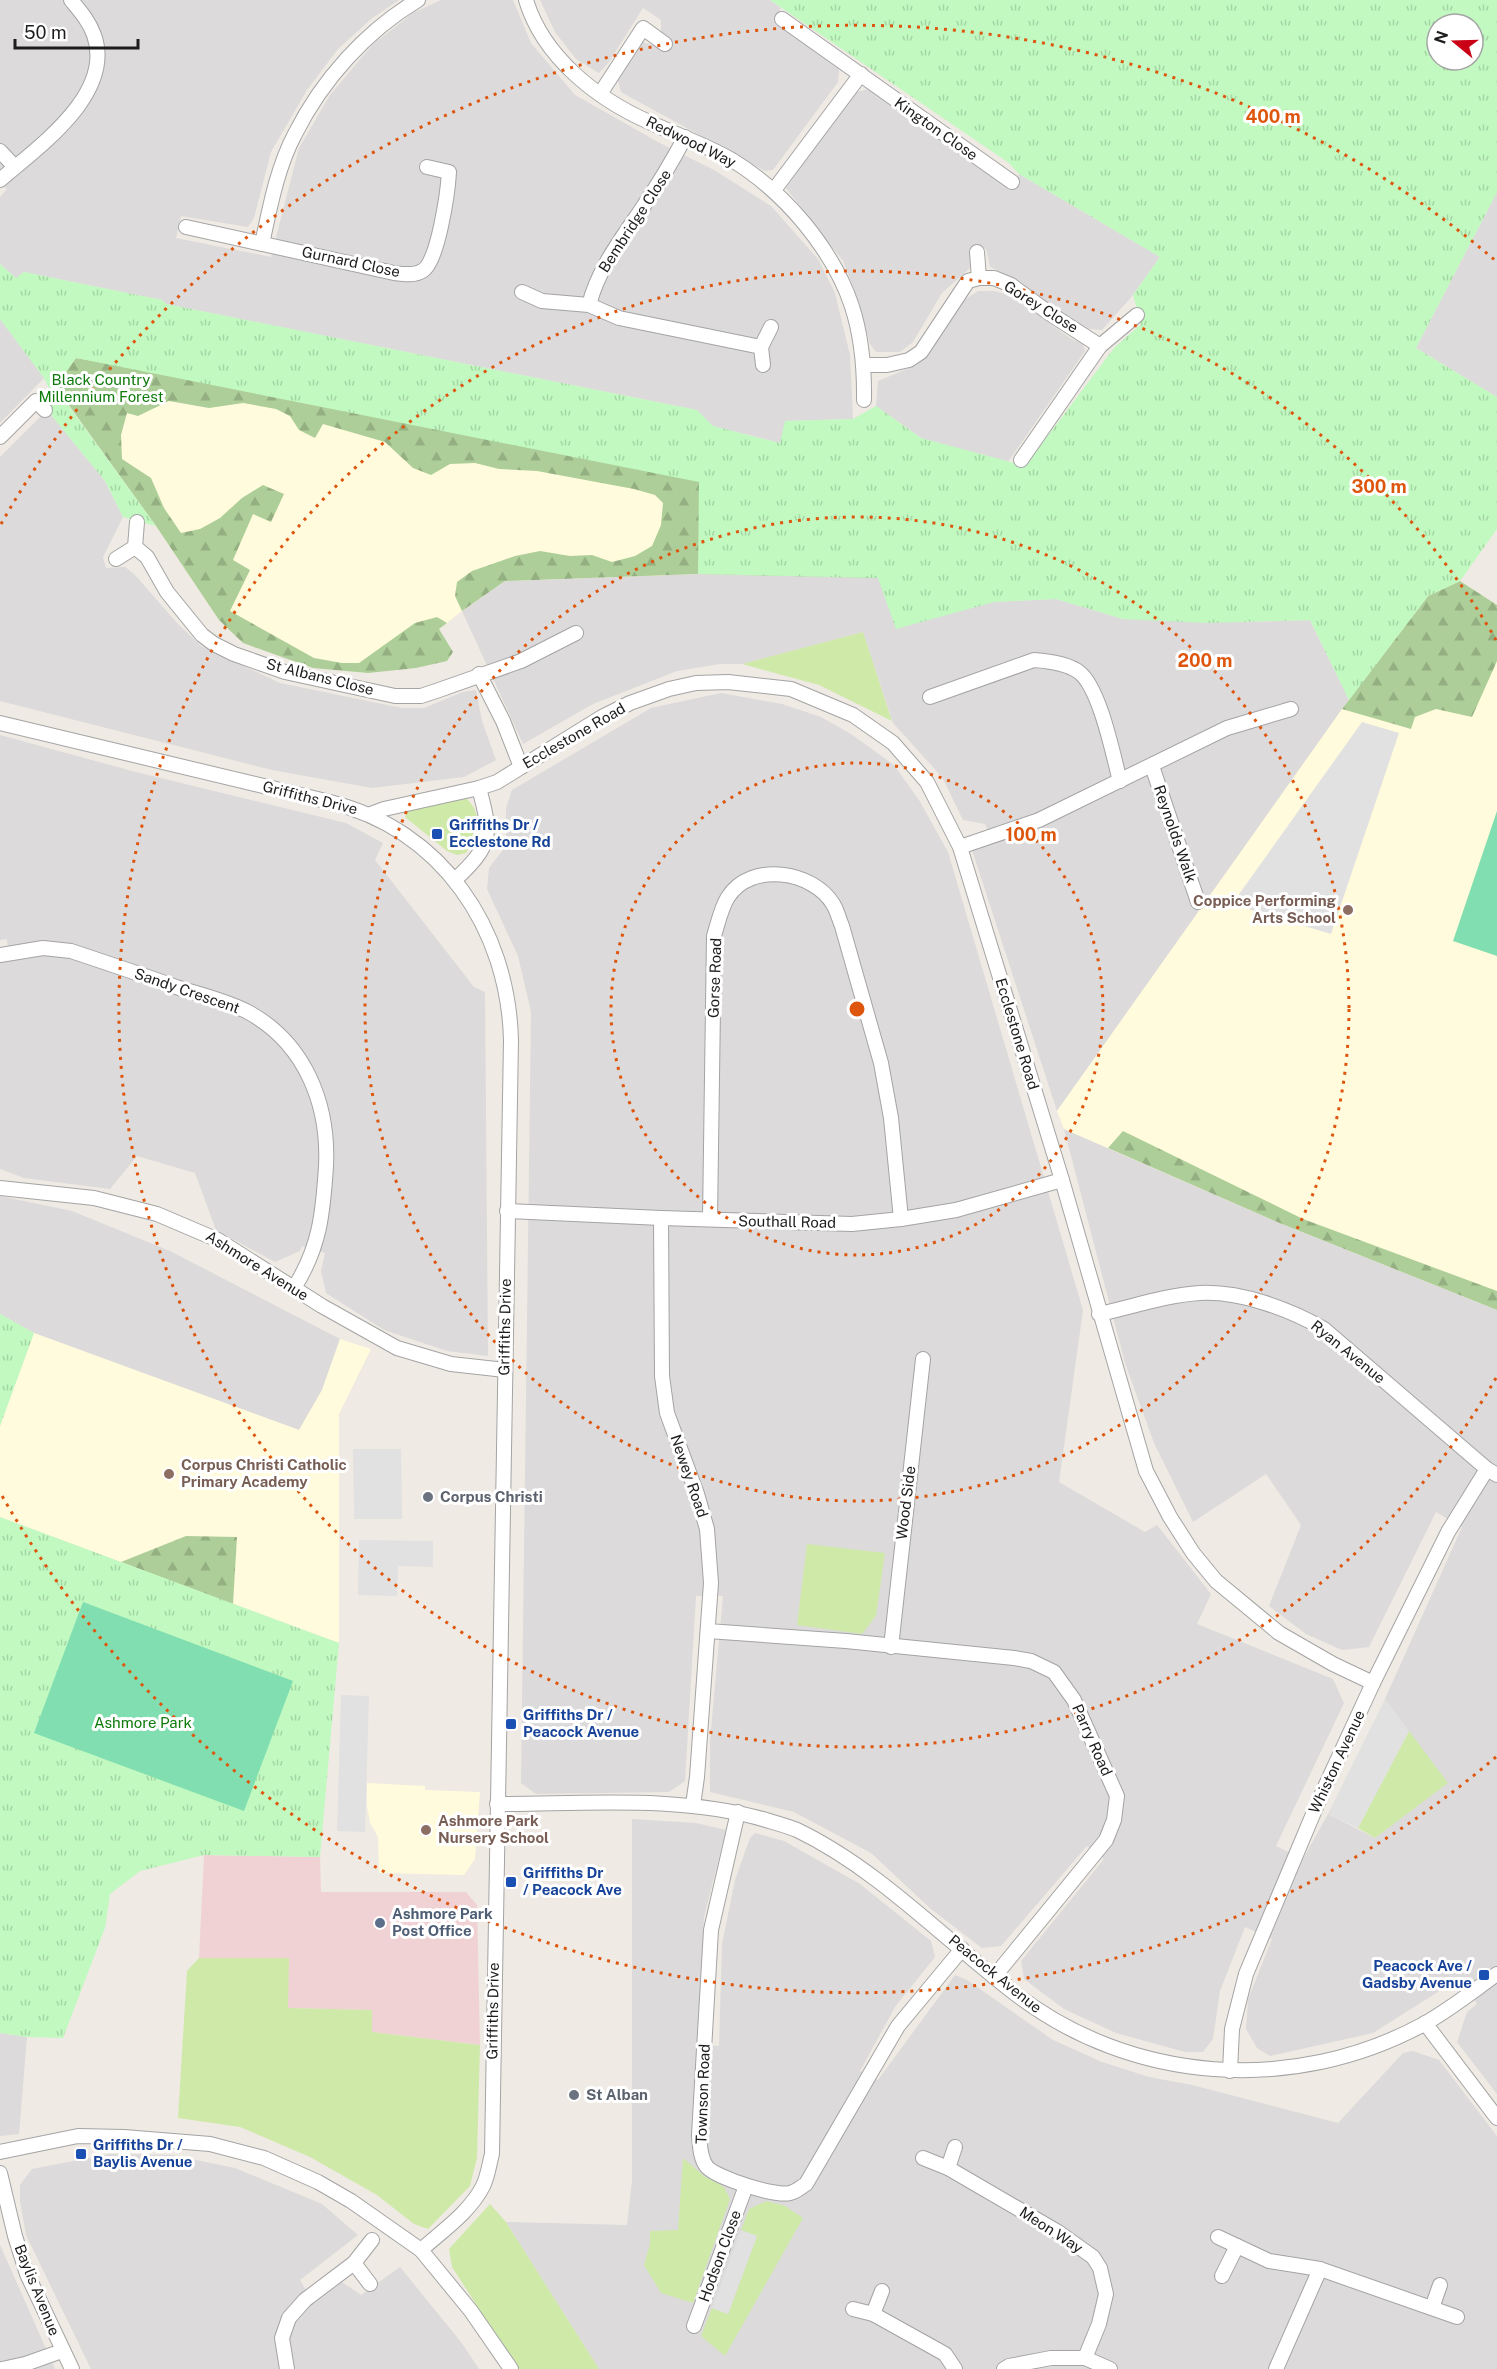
<svg xmlns="http://www.w3.org/2000/svg" width="1497" height="2369" font-family="'Public Sans',sans-serif">
<style>
.residential{fill:#dcdada}
.commercial{fill:#f0d2d4}
.education{fill:#fffbdc}
.grass{fill:#cfe9a9}
.forest{fill:url(#forest-firs)}
.park{fill:url(#park-tufts);fill-rule:evenodd}
.pitch{fill:#81deb0}
.parking{fill:#e1e1e1}
.lines{fill:none;stroke-linecap:round;stroke-linejoin:round}
.street-casing{stroke:#a4a4a4;stroke-width:16}
.street{stroke:#fff;stroke-width:14}
.ring{fill:none;stroke:#de560d;stroke-width:3;stroke-dasharray:3 6}
.transit-dot{fill:#1a4fb4;stroke:#fff;stroke-width:2}
.education-dot{fill:#8d6e63;stroke:#fff;stroke-width:2}
.worship-dot{fill:#6b7280;stroke:#fff;stroke-width:2}
.service-dot{fill:#5c6f8a;stroke:#fff;stroke-width:2}
.labels{text-anchor:middle;stroke-width:6;stroke-linejoin:round;paint-order:stroke}
.street-label{font-size:15px;fill:#1d1d1d;stroke:#fff}
.park-label{font-size:15px;fill:#0e7b0c;stroke:#fff}
.transit-label{font-size:15px;font-weight:bold;fill:#164399;stroke:#fff;text-anchor:start}
.education-label{font-size:15px;font-weight:bold;fill:#785e54;stroke:#fff;text-anchor:start}
.worship-label{font-size:15px;font-weight:bold;fill:#5b616d;stroke:#fff;text-anchor:start}
.service-label{font-size:15px;font-weight:bold;fill:#4e5e75;stroke:#fff;text-anchor:start}
.centre{fill:#de560d;stroke:#fff;stroke-width:3}
.ring-label{font-size:18px;text-anchor:middle;font-weight:bold;fill:#de560d;stroke:#fff;stroke-width:6;stroke-linejoin:round;paint-order:stroke}
</style>
<defs>
<pattern id="forest-firs" width="22" height="20" patternUnits="userSpaceOnUse" patternTransform="scale(1.5)"><rect width="22" height="20" fill="#adce98"/><path d="M5 1l3.5 6h-7zM16 11l3.5 6h-7z" fill="#94b083"/></pattern>
<pattern id="park-tufts" width="24" height="20" patternUnits="userSpaceOnUse" patternTransform="scale(1.5)"><rect width="24" height="20" fill="#c1f9c0"/><path d="M3 7l-1-3M5 7V3M7 7l1-3M15 17l-1-3M17 17v-4M19 17l1-3" fill="none" stroke="#a5d5a5"/></pattern>
</defs>
<rect width="100%" height="100%" fill="#efeae3"/>
<g class="residential">
<path d="M0,0h399l-28,19 -33,30 -31,41 -36,62 -17,66 -6,9 -67,-11 -5,22 95,19 28,-109 31,-53 42,-50 41,-32 28,-13h72l18,43 44,52 83,47 56,28 57,36 47,53 17,34 15,62 3,64 -67,2 -5,22 -69,-17 -15,-16 -531,-106 -4,-4 -138,-28 -8,7 -16,-15v-67l7,-8 -7,-7z"/>
<path d="M540,0h230l11,8 -7,12 65,49 -1,13 -65,88 -8,1 -144,-79 -3,-11 25,-39 21,7 6,-9 -9,-8v-12l-18,-12 -34,54 -10,11 -23,-14 -21,-27z"/>
<path d="M869,89l140,99 10,-14 141,83 -27,38 -31,35 -13,-1 -33,-20 -36,-28 -30,-14 -4,-18 -17,2 2,11 -1,6 -28,25 -29,49 -13,10h-24l-6,-8 -14,-50 -13,-33 -57,-73 67,-95z"/>
<path d="M1497,192v205l-81,-49z"/>
<path d="M978,291h15l17,4 60,43 13,6 2,7 -77,111 -87,-24 -45,-32 2,-25 39,-16 20,-25 27,-40z"/>
<path d="M0,319l44,59 -44,45z"/>
<path d="M47,410l58,71 18,36 -20,40 3,11 19,-1 10,8 42,48 24,23 79,37 122,25h22l39,-16 13,-2 6,31 14,39 -32,17 -92,11 -100,-18 -272,-69v-244z"/>
<path d="M698,574l181,4 94,28 21,-4 62,-3 67,20 123,3 64,-2 39,80 -292,411 -86,-264 22,-6 -8,-17 -22,-4 -21,-43 -49,-54 -30,-91 -121,32h-22l-43,7 -84,33 -70,40 -61,-133 43,-30z"/>
<path d="M721,693l61,11 39,13 30,17 43,31 25,35 29,52 135,458 -24,172 86,50 12,-7 54,69 -14,30 136,55 11,24 -68,143 27,13 25,-45 47,24 72,-55 -62,-84 77,-172 -26,-15 -67,135 -27,3 -36,-16 -37,-28 32,-81 -35,-51 -73,48 -39,-79 -29,-80 -61,-234 213,93 220,88v784l-40,-52 10,-30 10,-8 -17,-26 -87,55 -103,23 -13,-8 -11,-19 2,-30 24,-60 -27,-12 -25,64 -7,48 -10,13h-18l-69,-19 -52,-24 -40,-30 -3,-18 83,-102 -17,-13 -86,100 -19,2 -51,-39 -60,-56 -77,-41 -84,-20v-51l13,-145h-27l-11,185 -16,11 -133,2 -15,-11 10,-771 -13,-56 -31,-67 2,-21 17,-22v-38l6,-18 139,-82z"/>
<path d="M0,735l132,36 214,52 37,20 -8,17 99,127 11,5 3,364 -41,-5 -63,-21 -58,-37 -5,-22 4,-18 -23,-7 -2,5 -25,11 -59,-32 -21,-57 -58,-17 -27,33 -86,-11 -24,-9v-207l9,-2 -2,-21 -7,1z"/>
<path d="M0,1196l72,15 98,40 170,88 -18,51 -23,40 -265,-97 -34,-19z"/>
<path d="M632,1819l64,4 30,7 -22,87 -7,127 22,2 3,-102 13,-64 15,-42 5,-5 29,8 76,43 71,57 4,16 -40,50 -35,64 18,9 77,-105 12,5 86,60 49,22 47,15 43,8 146,38 65,-70 10,-2 26,9 58,76v233h-898l-93,-147 121,3 5,-44z"/>
<path d="M0,2033l27,4 -8,97 -19,2z"/>
<path d="M110,2154l62,1 63,13 87,36 36,31 -58,45 14,24 28,-22 19,13 39,-28 61,75 18,27h-388l-65,-134 -6,-34v-16l12,-16z"/>
<path d="M0,2245l55,124h-55z"/>
</g>
<path class="commercial" d="M204,1855l116,2 1,35h145l11,13 3,140 -108,-13v-22l-85,-2 1,-50h-89z"/>
<g class="education">
<path d="M76,358l623,124 -1,92 -193,7 -43,30 -54,43 -40,19 -55,-6 -70,-24 -24,-23 -63,-94 -101,-140z"/>
<path d="M1460,581l37,24v705l-220,-88 -213,-93 -7,-18 285,-402 86,-113z"/>
<path d="M34,1333l265,97 23,-40 18,-51 31,10 -32,65v229l-339,-126v-91z"/>
<path d="M367,1783l58,3v4l55,2 -5,67 -11,16 -85,-2 -1,-36 -8,-14 -3,-17z"/>
</g>
<g class="grass">
<path d="M863,632l29,89 -73,-36 -77,-21z"/>
<path d="M466,798c18,17 11,36 0,55l-9,2 -10,-4 -42,-34 3,-6z"/>
<path d="M807,1544l78,9 -9,63 -14,18 -65,-9z"/>
<path d="M1409,1731l39,52 -73,55 -17,-10z"/>
<path d="M199,1958h90l-1,50 84,2v22l108,13 -3,113 -7,28 -42,43 -14,-5 -37,-29 -67,-38 -70,-30 -62,-9 9,-147z"/>
<path d="M683,2158l21,18 20,11 6,12 -37,104 -32,-10 -17,-28 6,-21v-13l28,-1z"/>
<path d="M767,2201l18,5 18,12 -78,138 -24,-20 11,-28 16,6 29,-78 -16,-6 8,-21z"/>
<path d="M490,2204l16,18 93,147h-81l-66,-102 -3,-18z"/>
</g>
<g class="forest">
<path d="M76,358l606,103 197,117 -181,-4 -193,7 -43,30 -7,-15 2,-14 15,-11 43,-15 25,-5 30,5 22,-1 20,7 23,-6 17,-10 9,-21 2,-22 -8,-8 -21,-6 -97,-18 -38,-2 -24,-6 -25,1 -19,11 -18,-7 -28,-26 -62,-18 -8,14 -16,-8 -9,-14 -14,-7 -33,-6 -34,5 -40,-7 -31,15 -11,-3 -6,22 1,24 29,19 13,30 17,25 19,-4 20,-11 22,-20 21,-13 21,9 -13,28 -18,-8 -20,46 17,10 -20,41 84,47 28,5h17l56,-40 22,-6 10,6 -8,6 14,23 -6,9 -31,7 -48,5 -55,-5 -70,-25 -24,-23 -63,-94 -101,-140z"/>
<path d="M1460,581l37,24v56l-25,56 -36,-8 -21,8 -4,12 -69,-20 86,-113z"/>
<path d="M1123,1131l180,88 194,72v19l-220,-88 -169,-74z"/>
<path d="M186,1536l51,1 -4,67 -112,-42z"/>
</g>
<g class="park">
<path d="M770,0h727v192l-81,156 81,49v132l-37,52 -32,15 -79,104 -39,-80 -103,3 -84,-4 -67,-20 -62,3 -98,27 -18,-51 -180,-4 1,-92 -623,-124 -21,29 101,139 -33,-9 -18,-36 -58,-71 8,-10 -11,-22 -44,-59v-55l16,14 8,-6 138,28 4,4 531,106 16,16 67,17 5,-22 68,-2 23,-13 45,32 104,28 89,-118 27,-24 -8,-29 27,-38 -141,-83 -10,-11zM1437,24h36v36h-36z"/>
<path d="M0,1314l34,19 -34,93z"/>
<path d="M0,1517l339,126 -19,214 -116,-2 -64,16 -30,23 -5,34 -42,110 -36,-1 -27,-4z"/>
</g>
<g class="pitch">
<path d="M1497,811v145l-44,-15z"/>
<path d="M83,1602l210,79 -49,130 -210,-78z"/>
</g>
<g class="parking">
<path d="M1362,722l37,11 -68,201 -99,-30z"/>
<path d="M353,1449h48l1,70h-48z"/>
<path d="M359,1540l74,1v26l-35,-1 -1,30 -39,-1z"/>
<path d="M341,1695l28,1 -4,136 -28,-1z"/>
<path d="M1385,1699l24,32 -51,97 -30,-14z"/>
<path d="M741,2230l16,6 -29,78 -16,-6z"/>
</g>
<g class="lines">
<g class="street-casing">
<g id="street">
<path d="M526,0c17,57 71,99 123,122 28,13 57,23 83,38 28,17 51,38 72,63 46,56 61,105 60,177"/>
<path d="M782,19l230,163"/>
<path d="M600,94l43,-66 22,16"/>
<path d="M0,151l15,16"/>
<path d="M0,180c38,-33 115,-86 94,-145 -5,-14 -14,-24 -23,-35"/>
<path d="M774,190l87,-116"/>
<path d="M186,227l208,46c9,1 20,3 28,-2 16,-7 26,-81 27,-99l-22,-5"/>
<path d="M262,244c8,-37 15,-76 33,-110 27,-54 71,-103 123,-134"/>
<path d="M977,252l2,26"/>
<path d="M522,292l20,9 47,4 30,13 142,29"/>
<path d="M589,305c9,-35 30,-63 50,-92 17,-25 32,-49 46,-76"/>
<path d="M763,365l-2,-18 10,-20"/>
<path d="M864,365h23l22,-5 12,-8 47,-71 11,-3h15l17,7 38,28 51,33"/>
<path d="M0,437l36,-36 9,9"/>
<path d="M1021,460l79,-114 37,-31"/>
<path d="M135,547l12,10 20,35 35,43 12,9 20,10 51,18 110,24h26l18,-6 82,-29 55,-28"/>
<path d="M116,559l19,-12 2,-25"/>
<path d="M479,674l24,47 18,46"/>
<path d="M930,697l104,-37c14,1 34,4 45,12 21,16 34,83 41,109"/>
<path d="M0,723l330,79c112,28 178,126 181,238l-19,1114c-3,11 -4,22 -9,32 -13,26 -41,45 -62,64"/>
<path d="M1152,766l46,136"/>
<path d="M371,814l13,-5 95,-21"/>
<path d="M960,847l79,-27 188,-92 64,-19"/>
<path d="M455,880c37,-35 37,-44 24,-92l18,-6 105,-65 28,-14 39,-14 27,-6 32,-1 63,7 62,26 40,28 34,39 33,65 102,333 84,291 24,46 23,36 23,28 63,52 54,31 40,19"/>
<path d="M0,955l43,-7 28,3c36,12 72,24 108,37 23,7 48,13 69,24 57,31 81,92 78,154 -3,47 -6,81 -32,122"/>
<path d="M0,1188l94,10 63,16 61,26 104,66 75,42 54,16 54,6"/>
<path d="M507,1211l154,7 191,6 49,-5 55,-9 106,-30"/>
<path d="M661,1218l1,158 5,37 30,81 10,35 4,54 -14,194 -4,28"/>
<path d="M710,1219l4,-283c4,-13 7,-28 14,-39 23,-36 85,-26 105,7 4,6 6,15 9,22l39,137 10,55 10,101"/>
<path d="M1099,1314c33,-7 67,-19 101,-21 41,-2 89,16 124,36l163,140 10,6"/>
<path d="M708,1631l138,10 168,17 17,3 23,11 20,28 43,96 -3,24 -8,20 -112,137"/>
<path d="M891,1647l32,-288"/>
<path d="M497,1804c89,0 183,-9 269,16 10,3 21,6 31,10 81,39 146,108 216,162 118,92 280,103 411,32 25,-14 49,-33 73,-50"/>
<path d="M738,1812l-27,118 -12,205c1,10 1,24 8,32 10,11 69,30 83,26 6,-1 11,-6 16,-9l92,-158 64,-77"/>
<path d="M1425,2023l72,95"/>
<path d="M1230,2071l2,-42 14,-55 73,-174 54,-117 75,-151 39,-63"/>
<path d="M0,2152l78,-16 46,1 86,7 54,14 54,24 33,19 70,49 50,61 40,58"/>
<path d="M923,2158l25,10 110,64 35,25 7,11 6,26 -7,30 -14,34"/>
<path d="M948,2168l7,-21"/>
<path d="M0,2173l15,63 12,38 45,95"/>
<path d="M1218,2237l51,24 51,8 137,48"/>
<path d="M354,2263l16,21"/>
<path d="M1222,2276l15,-30"/>
<path d="M1432,2308l8,-23"/>
<path d="M853,2309l20,5 72,40 10,15"/>
<path d="M873,2314l9,-23"/>
<path d="M694,2326l52,-140"/>
<path d="M2,2369l23,-5 37,-13"/>
<path d="M287,2369l-5,-31 7,-20 16,-18 49,-37 18,-23"/>
<path d="M1004,2369l5,-3 42,-8h34l25,11"/>
<path d="M1276,2369l44,-100"/>
</g>
</g>
<use href="#street" class="street"/>
</g>
<g class="ring">
<circle cx="857" cy="1009" r="246"/>
<circle cx="857" cy="1009" r="492"/>
<path d="M1496 1378A738 738 0 1 1 1496 640"/>
<path d="M1496 1757A984 984 0 0 1 1 1494M1 524A984 984 0 0 1 1496 261"/>
</g>
<g class="transit-dot">
<rect x="431" y="828" width="12" height="12" rx="3"/>
<rect x="505" y="1718" width="12" height="12" rx="3"/>
<rect x="505" y="1876" width="12" height="12" rx="3"/>
<rect x="1478" y="1969" width="12" height="12" rx="3"/>
<rect x="75" y="2148" width="12" height="12" rx="3"/>
</g>
<g class="education-dot">
<circle cx="1348" cy="910" r="6"/>
<circle cx="169" cy="1474" r="6"/>
<circle cx="426" cy="1830" r="6"/>
</g>
<g class="worship-dot">
<circle cx="428" cy="1497" r="6"/>
<circle cx="574" cy="2095" r="6"/>
</g>
<circle class="service-dot" cx="380" cy="1923" r="6"/>
<g class="labels">
<g class="street-label">
<text transform="translate(936 129) rotate(35)" y="5">Kington Close</text>
<text transform="translate(691 142) rotate(26)" y="5">Redwood Way</text>
<text transform="translate(635 221) rotate(-57)" y="5">Bembridge Close</text>
<text transform="translate(351 262) rotate(12)" y="5">Gurnard Close</text>
<text transform="translate(1041 307) rotate(32)" y="5">Gorey Close</text>
<text transform="translate(320 677) rotate(14)" y="5">St Albans Close</text>
<text transform="translate(574 736) rotate(-30)" y="5">Ecclestone Road</text>
<text transform="translate(310 798) rotate(14)" y="5">Griffiths Drive</text>
<text transform="translate(1175 834) rotate(71)" y="5">Reynolds Walk</text>
<text transform="translate(715 978) rotate(-88)" y="5">Gorse Road</text>
<text transform="translate(187 991) rotate(19)" y="5">Sandy Crescent</text>
<text transform="translate(1017 1034) rotate(73)" y="5">Ecclestone Road</text>
<text transform="translate(787 1222) rotate(1)" y="5">Southall Road</text>
<text transform="translate(257 1266) rotate(32)" y="5">Ashmore Avenue</text>
<text transform="translate(505 1327) rotate(-89)" y="5">Griffiths Drive</text>
<text transform="translate(1348 1352) rotate(39)" y="5">Ryan Avenue</text>
<text transform="translate(689 1476) rotate(71)" y="5">Newey Road</text>
<text transform="translate(906 1503) rotate(-83)" y="5">Wood Side</text>
<text transform="translate(1092 1740) rotate(66)" y="5">Parry Road</text>
<text transform="translate(1337 1762) rotate(-65)" y="5">Whiston Avenue</text>
<text transform="translate(995 1974) rotate(39)" y="5">Peacock Avenue</text>
<text transform="translate(493 2011) rotate(-89)" y="5">Griffiths Drive</text>
<text transform="translate(703 2094) rotate(-88)" y="5">Townson Road</text>
<text transform="translate(1051 2230) rotate(33)" y="5">Meon Way</text>
<text transform="translate(720 2256) rotate(-70)" y="5">Hodson Close</text>
<text transform="translate(37 2290) rotate(68)" y="5">Baylis Avenue</text>
</g>
<g class="park-label">
<text x="101" y="385">Black Country<tspan x="101" dy="17">Millennium Forest</tspan></text>
<text x="143" y="1728">Ashmore Park</text>
</g>
<g class="transit-label">
<text x="449" y="830">Griffiths Dr /<tspan x="449" dy="17">Ecclestone Rd</tspan></text>
<text x="523" y="1720">Griffiths Dr /<tspan x="523" dy="17">Peacock Avenue</tspan></text>
<text x="523" y="1878">Griffiths Dr<tspan x="523" dy="17">/ Peacock Ave</tspan></text>
<text x="1472" y="1971" text-anchor="end">Peacock Ave /<tspan x="1472" dy="17">Gadsby Avenue</tspan></text>
<text x="93" y="2150">Griffiths Dr /<tspan x="93" dy="17">Baylis Avenue</tspan></text>
</g>
<g class="education-label">
<text x="1336" y="906" text-anchor="end">Coppice Performing<tspan x="1336" dy="17">Arts School</tspan></text>
<text x="181" y="1470">Corpus Christi Catholic<tspan x="181" dy="17">Primary Academy</tspan></text>
<text x="438" y="1826">Ashmore Park<tspan x="438" dy="17">Nursery School</tspan></text>
</g>
<g class="worship-label">
<text x="440" y="1502">Corpus Christi</text>
<text x="586" y="2100">St Alban</text>
</g>
<g class="service-label">
<text x="392" y="1919">Ashmore Park<tspan x="392" dy="17">Post Office</tspan></text>
</g>
</g>
<circle cx="857" cy="1009" r="9" class="centre"/>
<g class="ring-label">
<text x="1273" y="123">400 m</text>
<text x="1379" y="493">300 m</text>
<text x="1205" y="667">200 m</text>
<text x="1031" y="841">100 m</text>
</g>
<g transform="translate(1455 42) rotate(289)"><circle r="28" fill="#ffffff" stroke="#a5a5a5" stroke-width="1.5"/>
<path d="M0-4.5L10 22L0 15L-10 22Z" fill="#ca0116"/>
<text y="-9" font-size="16" font-weight="bold" text-anchor="middle" fill="#1d1d1d">N</text>
</g>
<path d="M15 39v9h123v-9" fill="none" stroke="#1d1d1d" stroke-width="3"/>
<text x="24" y="39" font-size="18" fill="#1d1d1d" stroke="#ffffff" stroke-width="4.5" paint-order="stroke">50 m</text>
</svg>
